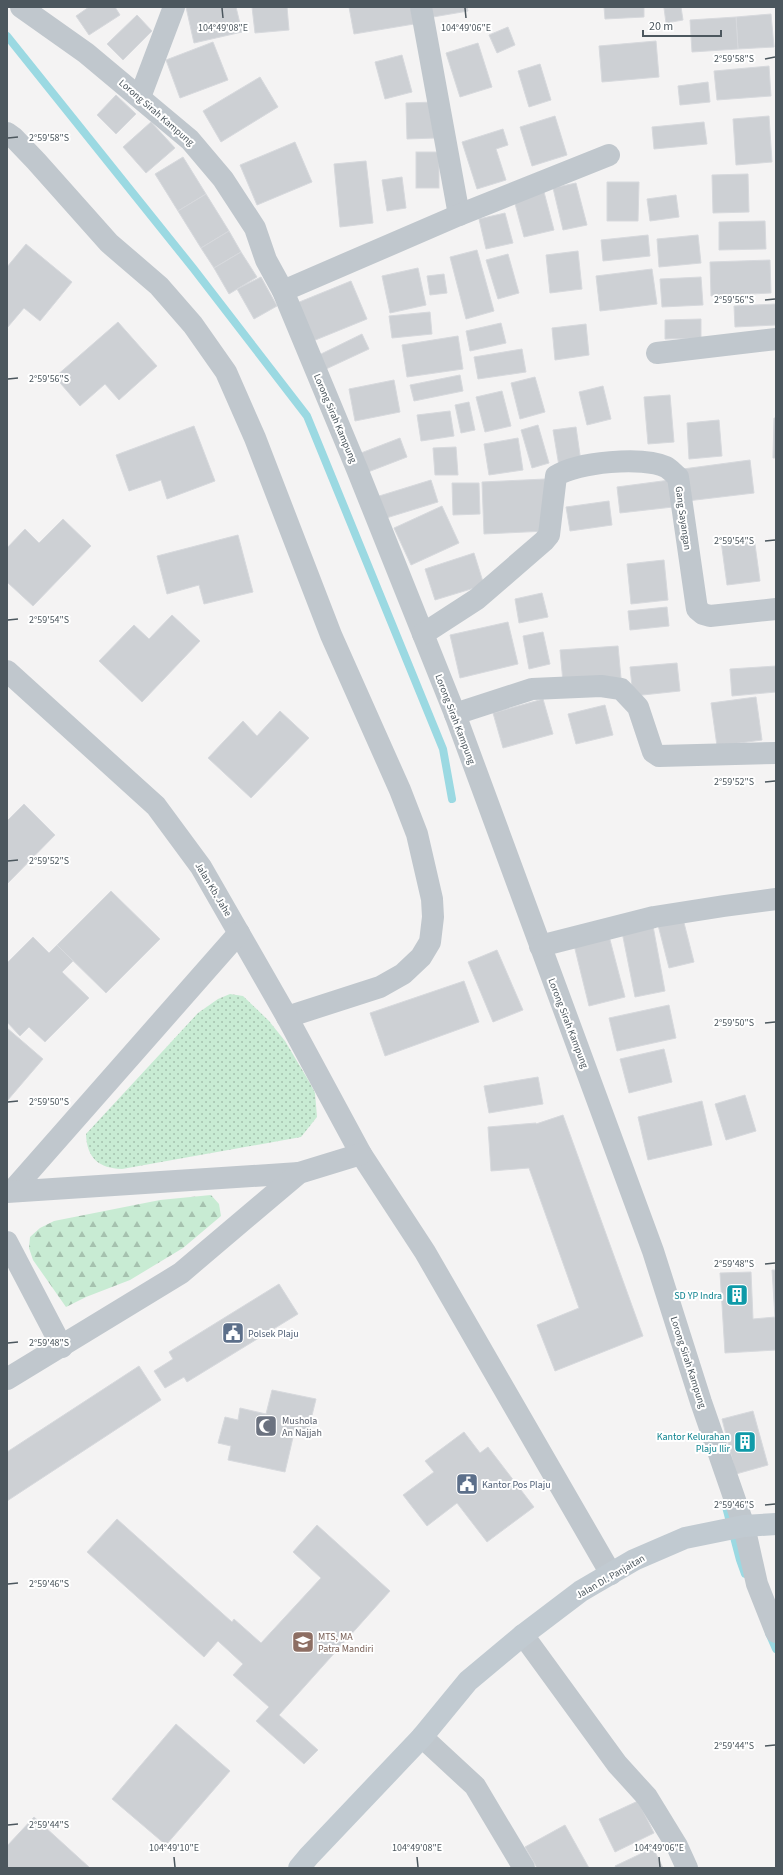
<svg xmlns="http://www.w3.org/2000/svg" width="783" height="1875" font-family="'Source Sans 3',sans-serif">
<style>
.grass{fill:url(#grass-dots)}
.forest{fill:url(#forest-firs)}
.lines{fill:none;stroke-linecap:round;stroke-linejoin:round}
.stream{stroke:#9bd9e2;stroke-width:8}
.building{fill:#cdd0d4;stroke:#d7d9dd}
.minor{stroke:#c0c7cd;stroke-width:22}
.secondary{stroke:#c1cad1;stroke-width:22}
.ticks{fill:none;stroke:#4c575e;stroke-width:1.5}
.labels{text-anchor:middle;stroke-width:4;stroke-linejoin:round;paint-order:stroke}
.street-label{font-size:10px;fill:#4c575e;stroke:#fff}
.culture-label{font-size:10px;fill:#0d838f;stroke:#fff;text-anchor:end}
.service-label{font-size:10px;fill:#4e5e75;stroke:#fff;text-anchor:start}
.worship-label{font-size:10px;fill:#5b616d;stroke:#fff;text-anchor:start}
.education-label{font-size:10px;fill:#785e54;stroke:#fff;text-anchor:start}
.ticks-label{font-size:10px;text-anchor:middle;fill:#4c575e;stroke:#fff;stroke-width:4;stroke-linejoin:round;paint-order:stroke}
</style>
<defs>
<pattern id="grass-dots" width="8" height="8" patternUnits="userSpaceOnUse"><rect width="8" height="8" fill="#c8ebd3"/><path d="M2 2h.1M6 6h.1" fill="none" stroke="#a5c1ae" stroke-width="1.8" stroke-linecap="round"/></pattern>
<pattern id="forest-firs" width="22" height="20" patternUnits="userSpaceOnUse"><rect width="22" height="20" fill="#c8ebd3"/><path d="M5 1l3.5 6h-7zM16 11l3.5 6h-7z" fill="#a5c1ae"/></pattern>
</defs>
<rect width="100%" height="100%" fill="#f4f3f3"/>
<path class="grass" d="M230,994l13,2 26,25 16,20 25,42 5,10 2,24 -16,20 -179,32c-23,-1 -35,-10 -36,-35l112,-121 20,-14z"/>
<path class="forest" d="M211,1195l8,9 2,12 -38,32 -53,32 -44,17 -20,10 -33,-47 -4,-12 1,-11 10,-9 14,-7 106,-21z"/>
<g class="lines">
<g class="stream">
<path d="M7,36l186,232 114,148 136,333 9,50"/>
<path d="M725,1503l15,57 5,14"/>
<path d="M769,1633l7,16"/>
</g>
</g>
<g class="building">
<path d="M89,7h26l5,8 -31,20 -13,-19z"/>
<path d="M186,7h50l6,25 -48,11z"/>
<path d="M252,7h35l2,23 -34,3z"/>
<path d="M349,7h62l3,17 -60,10z"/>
<path d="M425,7h42l1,4 -41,7z"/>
<path d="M604,7h40v10l-39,2z"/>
<path d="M681,7l2,13 -17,3 -2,-15z"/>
<path d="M771,14l3,33 -36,2 -2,-32z"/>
<path d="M137,15l15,16 -29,29 -16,-16z"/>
<path d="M736,17l2,32 -46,3 -2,-32z"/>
<path d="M508,27l7,18 -18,8 -8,-18z"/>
<path d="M656,41l3,36 -57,5 -3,-36z"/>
<path d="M213,42l15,38 -48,18 -14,-38z"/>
<path d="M478,43l14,44 -32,10 -14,-44z"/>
<path d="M402,55l10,37 -27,7 -10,-37z"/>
<path d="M540,64l11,36 -22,7 -11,-36z"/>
<path d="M769,66l2,30 -54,4 -3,-29z"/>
<path d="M260,77l18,30 -57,35 -18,-31z"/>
<path d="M708,82l2,20 -30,3 -2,-19z"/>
<path d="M116,95l20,19 -20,20 -19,-19z"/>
<path d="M434,102l1,36 -28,1 -1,-36z"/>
<path d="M555,116l12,39 -35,11 -12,-39z"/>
<path d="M769,116l3,46 -36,3 -3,-46z"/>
<path d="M151,122l24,26 -29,25 -23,-26z"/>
<path d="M704,122l3,22 -53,5 -2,-22z"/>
<path d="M503,129l5,16 -12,4 10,31 -29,9 -15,-47z"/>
<path d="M295,142l17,40 -55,23 -17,-40z"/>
<rect x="416" y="152" width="23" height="36"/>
<path d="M183,157l23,37 -28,17 -23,-37z"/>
<path d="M366,161l7,62 -33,4 -6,-63z"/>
<path d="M748,174l1,38 -36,1 -1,-38z"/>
<path d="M402,177l4,31 -19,3 -5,-31z"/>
<path d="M607,182h32l-1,39h-31z"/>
<path d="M576,183l11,42 -24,5 -10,-42z"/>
<path d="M544,192l10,38 -30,7 -10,-37z"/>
<path d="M206,194l23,37 -28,17 -23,-37z"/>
<path d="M676,195l3,22 -29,4 -3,-22z"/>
<path d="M505,213l8,30 -27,6 -7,-30z"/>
<path d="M765,221l1,28 -47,1v-28z"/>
<path d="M229,231l12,21 -27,16 -13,-20z"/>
<path d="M648,235l2,21 -47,5 -2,-21z"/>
<path d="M698,235l3,28 -42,4 -2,-28z"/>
<path d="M26,244l46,38 -32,39 -16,-13 -17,20v-61z"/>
<path d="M477,250l17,61 -28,8 -16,-62z"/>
<path d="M578,251l4,38 -32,4 -4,-38z"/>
<path d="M241,252l16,25 -28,17 -15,-26z"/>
<path d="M508,254l11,39 -21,6 -12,-39z"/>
<path d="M770,260l1,33 -60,3 -1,-34z"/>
<path d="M418,268l8,37 -36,8 -8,-37z"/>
<path d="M652,269l5,35 -57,7 -4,-35z"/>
<path d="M444,274l3,19 -17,2 -3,-19z"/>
<path d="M261,277l16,29 -23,13 -17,-30z"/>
<path d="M701,277l2,28 -41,2 -2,-28z"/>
<path d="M351,281l16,38 -59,24 -16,-38z"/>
<path d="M776,304v21l-41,2 -1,-21z"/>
<path d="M430,312l2,22 -40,4 -3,-22z"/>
<path d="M701,319v19l-36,1v-19z"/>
<path d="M118,322l39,44 -38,34 -14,-16 -25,22 -25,-29z"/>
<path d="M501,323l5,20 -36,8 -4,-20z"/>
<path d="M586,324l3,31 -34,5 -3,-32z"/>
<path d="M362,334l7,15 -43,20 -7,-14z"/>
<path d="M458,336l5,33 -56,8 -5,-32z"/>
<path d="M522,349l4,23 -48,7 -4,-22z"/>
<path d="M460,375l3,16 -49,10 -4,-16z"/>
<path d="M535,377l10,35 -25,7 -9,-36z"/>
<path d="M394,380l6,32 -45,9 -6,-32z"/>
<path d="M603,386l8,33 -24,6 -8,-33z"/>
<path d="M502,391l9,35 -26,6 -9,-35z"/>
<path d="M670,395l4,47 -26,2 -4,-47z"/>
<path d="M469,402l6,28 -14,3 -6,-28z"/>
<path d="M450,411l4,25 -33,5 -4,-26z"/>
<path d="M774,418h2v40h-3z"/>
<path d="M719,420l3,36 -33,3 -2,-36z"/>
<path d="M538,425l11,38 -17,5 -11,-38z"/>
<path d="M194,426l21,55 -48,18 -6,-19 -32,11 -13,-36z"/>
<path d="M576,427l5,35 -22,4 -6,-36z"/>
<path d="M400,438l7,19 -39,15 -7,-19z"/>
<path d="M518,438l5,32 -34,5 -5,-31z"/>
<path d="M456,447l2,28h-23l-2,-27z"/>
<path d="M750,460l4,33 -67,8 -4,-32z"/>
<path d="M545,479l2,52 -63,3 -2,-52z"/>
<path d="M431,480l7,22 -55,17 -7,-22z"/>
<path d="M670,480l3,27 -53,6 -3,-26z"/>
<path d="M452,483h27l1,31 -27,1z"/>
<path d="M609,501l3,24 -42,6 -4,-24z"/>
<path d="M442,506l17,37 -48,22 -17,-37z"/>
<path d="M63,519l28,27 -58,60 -26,-24v-34l18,-19 14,14z"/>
<path d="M238,535l15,57 -49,12 -5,-19 -32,9 -10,-38z"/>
<path d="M754,537l6,44 -33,4 -6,-44z"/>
<path d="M474,553l10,32 -49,15 -10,-31z"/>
<path d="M664,560l4,40 -37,4 -4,-40z"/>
<path d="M542,593l6,24 -29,6 -4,-24z"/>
<path d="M667,607l2,19 -39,4 -2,-19z"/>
<path d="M172,615l28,26 -58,61 -43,-41 35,-36 15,14z"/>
<path d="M508,622l10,42 -58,14 -10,-43z"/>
<path d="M543,632l7,32 -21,5 -6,-33z"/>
<path d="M618,646l3,32 -58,4 -3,-32z"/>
<path d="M677,663l3,28 -47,5 -3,-29z"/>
<path d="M776,666v26l-44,4 -2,-27z"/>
<path d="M756,697l6,43 -45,6 -6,-43z"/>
<path d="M543,699l10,35 -50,14 -10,-35z"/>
<path d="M605,705l8,30 -37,9 -8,-30z"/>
<path d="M280,711l29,27 -58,60 -43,-40 35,-37 14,15z"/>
<path d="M24,804l31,31 -48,49v-63z"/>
<path d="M111,891l49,48 -54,54 -49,-48z"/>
<path d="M682,915l12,47 -25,6 -12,-47z"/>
<path d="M653,926l12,65 -30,6 -13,-65z"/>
<path d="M609,936l16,61 -36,9 -15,-61z"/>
<path d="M33,937l16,16 8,-8 16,16 -11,11 27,26 -44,44 -16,-15 -9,9 -13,-14v-59z"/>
<path d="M497,950l26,60 -30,12 -25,-60z"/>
<path d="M464,981l15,41 -94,34 -15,-43z"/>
<path d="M669,1005l7,33 -59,13 -8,-33z"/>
<path d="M7,1028l36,31 -36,42z"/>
<path d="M664,1049l8,33 -43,11 -9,-34z"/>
<path d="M538,1077l5,27 -54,9 -5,-27z"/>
<path d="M745,1095l11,36 -30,9 -11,-36z"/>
<path d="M702,1101l10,44 -64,15 -10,-43z"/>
<path d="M563,1115l80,221 -88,35 -18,-46 42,-17 -50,-140 -38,3 -3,-44 48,-4v1z"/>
<path d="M772,1270h4v80l-51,3 -5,-80 31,-1 2,47 22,-2z"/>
<path d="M279,1284l19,30 -111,68 -3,-5 -19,11 -11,-17 19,-12 -4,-7z"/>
<path d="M139,1366l22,34 -154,101v-49z"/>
<path d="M272,1390l44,9 -9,37 -13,-3 -9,39 -57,-12 3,-14 -13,-3 7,-26 13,3 2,-12 26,6z"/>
<path d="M753,1411l15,54 -32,9 -14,-55z"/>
<path d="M464,1432l16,21 8,-6 46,60 -47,35 -30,-39 -30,23 -24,-31 31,-23 -9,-11z"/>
<path d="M117,1519l115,103 2,-3 27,24 60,-65 -28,-26 24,-27 73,66 -111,124 39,35 -14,14 -48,-43 13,-14 -36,-32 10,-11 -25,-23 -14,16 -117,-105z"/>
<path d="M176,1724l54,47 -64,74 -54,-46z"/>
<path d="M638,1801l16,32 -39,19 -16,-33z"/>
<path d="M34,1817l56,51h-83v-22z"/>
<path d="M565,1825l24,43h-52l-12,-21z"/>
<path d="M653,1848l10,20h-47l-1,-2z"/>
</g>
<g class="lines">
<g class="minor">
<path d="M21,7l65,46 104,87 33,39 32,49 11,32 17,31 74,178 98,245 198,537 48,151 43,124 13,58 19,48"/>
<path d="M421,7l38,208"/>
<path d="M140,97l34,-90"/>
<path d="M7,133l7,5 22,23 73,82 50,43 34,39 33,47 29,66 76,197 69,155 17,44 15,65 1,18 -3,25 -9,15 -18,17 -23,13 -93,30"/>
<path d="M283,291l176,-76 150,-60"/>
<path d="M657,353l119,-14"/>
<path d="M423,634l54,-35 67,-58 5,-6 7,-59c21,-14 87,-20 110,-9 4,2 8,7 12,10l19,132 6,5 7,2 66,-7"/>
<path d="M7,671l149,135 45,61 86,150 74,137 64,98 186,322"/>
<path d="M455,714l77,-25 69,-3 20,3 17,18 15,45 6,4 117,-3"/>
<path d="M540,946l114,-29 70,-11 52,-7"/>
<path d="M12,1191l227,-258"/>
<path d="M7,1192l292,-19"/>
<path d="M7,1242l55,105"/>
<path d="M7,1379l174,-106 118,-100 62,-19"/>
<path d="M523,1635l94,129 30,33 30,49 10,22"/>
<path d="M422,1737l53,49 49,82"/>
</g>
<path class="secondary" d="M299,1868l10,-12 113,-119 46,-56 55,-46 58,-44 53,-31 51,-22 59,-12 32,-2"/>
</g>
<path class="ticks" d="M222,8l1,10M465,8l1,10M765,59l10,-2M8,138l10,-1M765,300l10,-1M8,379l10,-1M765,541l10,-1M8,620l10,-1M765,782l10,-1M8,861l10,-1M765,1023l10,-1M8,1102l10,-1M765,1264l10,-1M8,1343l10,-1M765,1505l10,-1M8,1584l10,-1M765,1746l10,-1M8,1825l10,-1M174,1857l1,10M417,1857l1,10M659,1857l1,10"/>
<defs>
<g id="building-square" transform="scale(1.15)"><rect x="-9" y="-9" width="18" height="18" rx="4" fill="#0f9aa8" stroke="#fff"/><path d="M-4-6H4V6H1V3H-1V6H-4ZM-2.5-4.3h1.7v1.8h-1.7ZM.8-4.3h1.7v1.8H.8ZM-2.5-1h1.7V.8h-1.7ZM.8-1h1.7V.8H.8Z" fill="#fff"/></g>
<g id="civic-square" transform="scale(1.15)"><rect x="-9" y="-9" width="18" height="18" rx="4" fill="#5c6f8a" stroke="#fff"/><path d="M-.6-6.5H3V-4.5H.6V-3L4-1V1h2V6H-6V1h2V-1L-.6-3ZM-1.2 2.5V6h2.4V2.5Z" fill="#fff"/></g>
<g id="mosque-square" transform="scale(1.15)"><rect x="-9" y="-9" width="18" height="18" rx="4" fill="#6b7280" stroke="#fff"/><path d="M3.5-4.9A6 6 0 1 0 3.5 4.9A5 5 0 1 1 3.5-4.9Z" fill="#fff"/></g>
<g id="school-square" transform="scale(1.15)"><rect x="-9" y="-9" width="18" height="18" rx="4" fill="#8d6e63" stroke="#fff"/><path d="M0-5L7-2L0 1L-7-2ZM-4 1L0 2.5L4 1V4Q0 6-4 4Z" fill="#fff"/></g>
</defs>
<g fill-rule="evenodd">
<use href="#building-square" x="737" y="1295"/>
<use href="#civic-square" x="233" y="1333"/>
<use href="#mosque-square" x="266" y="1426"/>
<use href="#building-square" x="745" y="1442"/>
<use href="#civic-square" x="467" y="1484"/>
<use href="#school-square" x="303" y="1642"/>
</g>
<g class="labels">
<g class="street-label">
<text transform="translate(157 112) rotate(41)" y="4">Lorong Sirah Kampung</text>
<text transform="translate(336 418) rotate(67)" y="4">Lorong Sirah Kampung</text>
<text transform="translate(684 518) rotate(82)" y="4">Gang Sayangan</text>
<text transform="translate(456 719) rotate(69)" y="4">Lorong Sirah Kampung</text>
<text transform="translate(214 889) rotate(59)" y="4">Jalan Kb. Jahe</text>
<text transform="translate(569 1023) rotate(69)" y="4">Lorong Sirah Kampung</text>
<text transform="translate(689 1362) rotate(72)" y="4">Lorong Sirah Kampung</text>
<text transform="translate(610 1576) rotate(-30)" y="4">Jalan DI. Panjaitan</text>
</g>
<g class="culture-label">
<text x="722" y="1299">SD YP Indra</text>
<text x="730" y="1440">Kantor Kelurahan<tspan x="730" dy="12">Plaju Ilir</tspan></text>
</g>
<g class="service-label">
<text x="248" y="1337">Polsek Plaju</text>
<text x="482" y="1488">Kantor Pos Plaju</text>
</g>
<g class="worship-label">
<text x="282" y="1424">Mushola<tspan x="282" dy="12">An Najjah</tspan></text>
</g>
<g class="education-label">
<text x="318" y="1640">MTS, MA<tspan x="318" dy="12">Patra Mandiri</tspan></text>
</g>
</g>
<g class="ticks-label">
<text x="223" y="31">104°49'08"E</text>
<text x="466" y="31">104°49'06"E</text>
<text x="734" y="62">2°59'58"S</text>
<text x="49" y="141">2°59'58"S</text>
<text x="734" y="303">2°59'56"S</text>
<text x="49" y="382">2°59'56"S</text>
<text x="734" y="544">2°59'54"S</text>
<text x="49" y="623">2°59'54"S</text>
<text x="734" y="785">2°59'52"S</text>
<text x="49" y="864">2°59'52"S</text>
<text x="734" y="1026">2°59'50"S</text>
<text x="49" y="1105">2°59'50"S</text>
<text x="734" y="1267">2°59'48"S</text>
<text x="49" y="1346">2°59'48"S</text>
<text x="734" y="1508">2°59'46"S</text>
<text x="49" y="1587">2°59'46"S</text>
<text x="734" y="1749">2°59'44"S</text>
<text x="49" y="1828">2°59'44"S</text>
<text x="174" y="1851">104°49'10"E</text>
<text x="417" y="1851">104°49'08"E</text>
<text x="659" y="1851">104°49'06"E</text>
</g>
<rect width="783" height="1875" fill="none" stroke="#4c575e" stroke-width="16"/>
<path d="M643 30v6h78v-6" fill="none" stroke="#4c575e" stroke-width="2"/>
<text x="649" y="30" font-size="12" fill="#4c575e" stroke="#ffffff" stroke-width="3" paint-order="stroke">20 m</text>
</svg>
